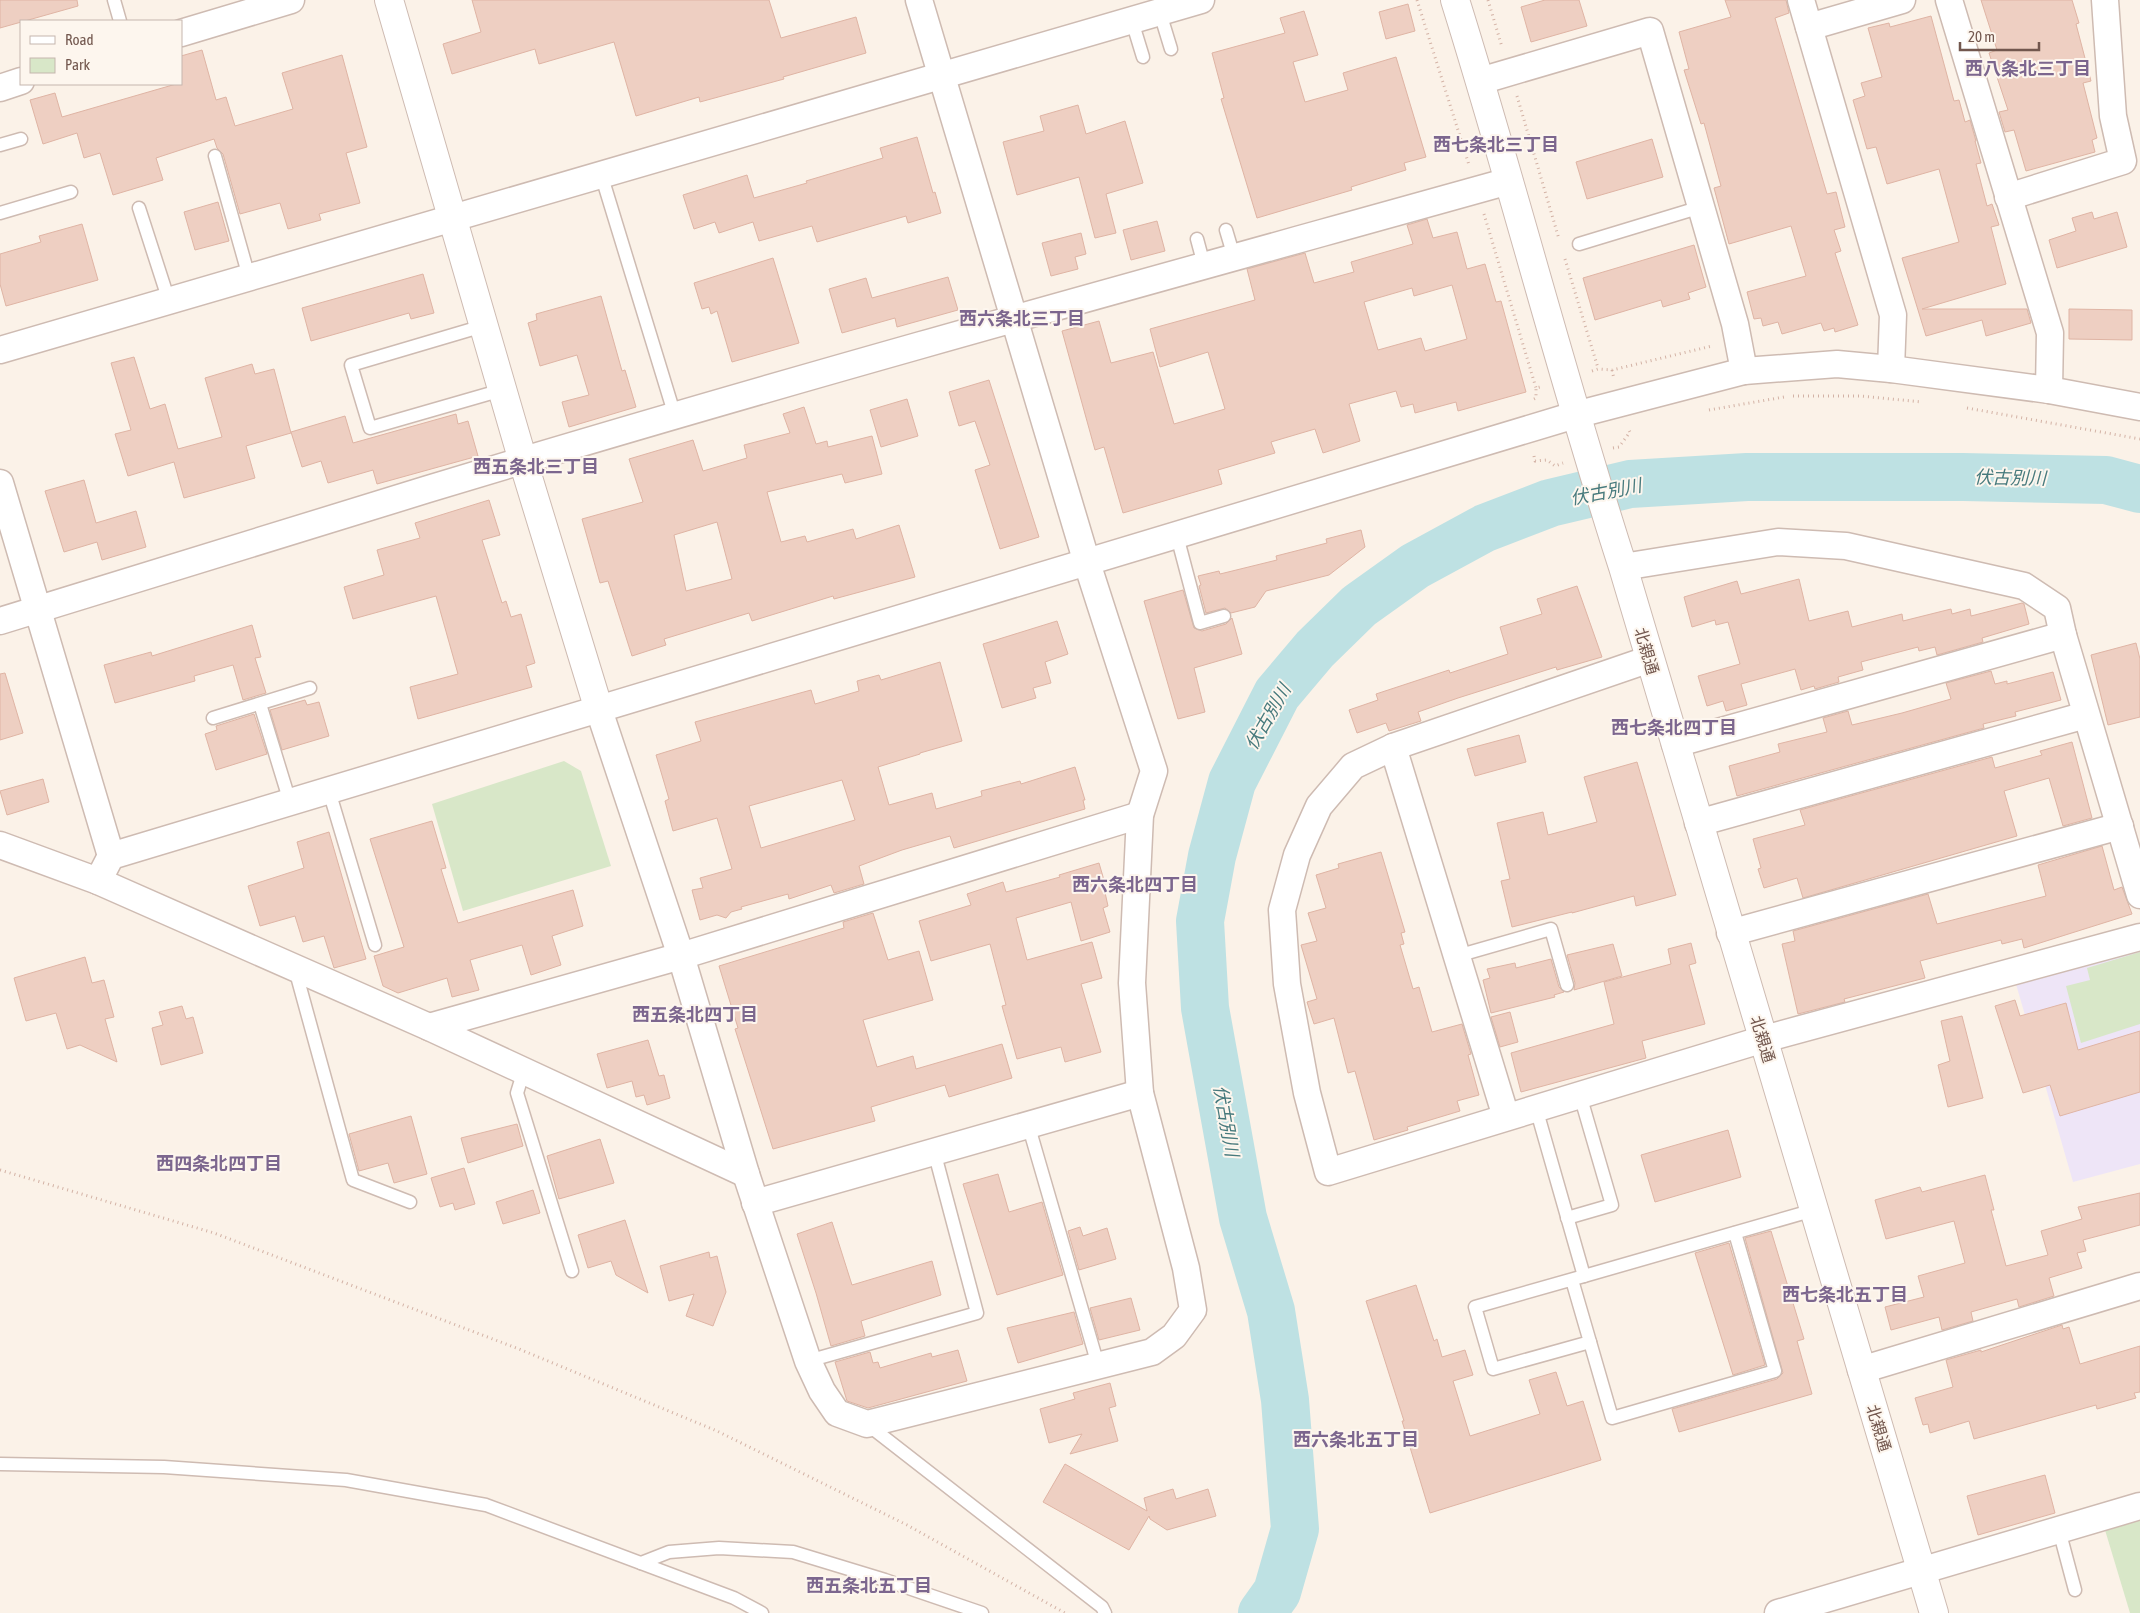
<svg xmlns="http://www.w3.org/2000/svg" width="2140" height="1613" font-family="'Asap Condensed','Noto Sans JP',sans-serif">
<style>
.education{fill:#eee5f7}
.green{fill:#d8e7c8}
.lines{fill:none;stroke-linecap:round;stroke-linejoin:round}
.river{stroke:#bee1e3;stroke-width:48}
.building{fill:#eecfc2;stroke:#dfb4a4;fill-rule:evenodd}
.service-casing{stroke:#cebbb2;stroke-width:15}
.minor-casing{stroke:#cebbb2;stroke-width:29}
.tertiary-casing{stroke:#cebbb2;stroke-width:30}
.path{stroke:#d3b2a5;stroke-width:3;stroke-dasharray:1 4;stroke-linecap:butt}
.service{stroke:#fff;stroke-width:12}
.minor{stroke:#fff;stroke-width:26}
.tertiary{stroke:#fff;stroke-width:28}
.labels{text-anchor:middle;stroke-width:4;stroke-linejoin:round;paint-order:stroke}
.street-label{font-size:16px;fill:#72574e;stroke:#fdf6ee}
.neighbourhood-label{font-size:18px;font-weight:bold;fill:#7c668e;stroke:#fdf6ee}
.water-label{font-size:18px;font-style:italic;fill:#477a7d;stroke:#fdf6ee}
</style>
<rect width="100%" height="100%" fill="#fbf2e8"/>
<path class="education" d="M2140,947v217l-67,18 -57,-198z"/>
<g class="green">
<path d="M564,761l17,10 30,95 -148,45 -31,-107z"/>
<path d="M2140,952v72l-59,19 -15,-57 24,-6 -3,-12z"/>
<path d="M2140,1519v94h-10l-25,-83z"/>
</g>
<g class="lines">
<path class="river" d="M1262,1613l15,-21 18,-63 -10,-129 -14,-89 -28,-93 -38,-210 -5,-87 12,-65 20,-74 45,-88 38,-45 44,-43 56,-40 70,-38 65,-25 80,-19 117,-7h216l143,3 34,9"/>
</g>
<g class="building">
<path d="M0,0h77l1,6 -78,22z"/>
<path d="M472,0h297l12,38 75,-21 10,36 -83,24 1,2 -84,23 -1,-5 -63,19 -22,-74 -75,22 -4,-15 -83,25 -9,-30 38,-12z"/>
<path d="M1545,0h34l8,26 -56,16 -10,-35z"/>
<path d="M1725,0h61l3,13 -14,5 52,176 9,-2 9,35 -11,3 7,21 -6,2 23,72 -23,7 -1,-4 -10,3 -3,-8 -39,11 -4,-12 -15,4 -2,-8 -7,1 -7,-27 59,-16 -15,-50 -62,18 -15,-56 7,-2 -17,-63 -3,1 -17,-54 5,-1 -10,-37 52,-15z"/>
<path d="M1981,0h91l7,23 -3,1 15,57 -8,2 14,55 -5,2 3,12 -69,19 -12,-41 -9,2 -6,-20 9,-2 -19,-57 8,-3z"/>
<path d="M1408,4l7,27 -29,8 -7,-27z"/>
<path d="M1304,11l14,44 -25,7 12,40 43,-12 -5,-17 53,-16 30,100 -22,6 2,7 -55,17 1,3 -95,28 -36,-119 3,-1 -12,-45 73,-20 -5,-15z"/>
<path d="M1931,16l23,85 5,-1 6,22 5,-2 6,21h-1l6,22 -5,1 11,42 5,-2 7,21 -8,2 15,57 -84,25h105l4,14 -45,13 -4,-16 -56,16 -24,-78 57,-16 -20,-73 -52,15 -11,-37 -9,2 -14,-49 12,-4 -4,-13 21,-6 -14,-49 21,-5 1,4z"/>
<path d="M202,50l14,50 10,-3 9,29 58,-17 -11,-36 60,-18 25,92 -21,6 14,50 -41,11 2,6 -33,9 -8,-26 -40,11 -17,-60 -6,-6 -3,-9 -58,19 7,22 -50,15 -13,-42 -16,5 -7,-25 -34,11 -13,-44 25,-7 7,24 114,-33h5v-28z"/>
<path d="M1078,105l8,29 39,-13 18,62 -37,11 10,39 -21,5 -16,-61 -62,18 -14,-53 41,-11 -4,-15z"/>
<path d="M917,137l16,56 2,-1 6,21 -33,10 -2,-7 -89,26 -5,-16 -53,15 -6,-19 -34,11 -4,-11 -21,7 -11,-34 64,-20 7,23 53,-15 -1,-2 77,-23 -3,-10z"/>
<path d="M1652,139l11,38 -76,22 -11,-37z"/>
<path d="M218,202l11,39 -34,9 -11,-38z"/>
<path d="M2092,212l2,7 23,-7 10,35 -70,21 -8,-28 27,-9 -4,-13z"/>
<path d="M1427,219l6,19 24,-6 10,37 18,-5 11,38 5,-1 25,91 -68,19 -2,-9 -41,11 -2,-9 -12,3 -5,-16 -47,13 11,37 -37,12 -8,-24 -44,13 4,11 -57,17 4,14 -99,29 -19,-66 -9,3 -33,-119 37,-10 12,42 42,-11 21,72 51,-15 -17,-57 -48,15 -10,-38 105,-29 -8,-31 58,-16 9,30 40,-11 -3,-10 62,-18 -6,-19zM1452,285l15,54 -42,12 -4,-13 -43,12 -14,-48 48,-14 2,8z"/>
<path d="M1157,221l8,30 -34,9 -8,-30z"/>
<path d="M82,224l16,56 -92,26 -6,-22v-30l41,-12 -2,-6z"/>
<path d="M1081,233l5,21 -11,3 3,12 -27,7 -9,-33z"/>
<path d="M1694,245l12,42 -18,6 2,6 -27,8 -2,-7 -66,20 -12,-42z"/>
<path d="M773,258l26,85 -67,19 -15,-51 -6,3 -2,-7 -7,2 -8,-26z"/>
<path d="M423,274l11,39 -23,6 -2,-6 -98,28 -9,-33z"/>
<path d="M948,277l10,33 -61,17 -2,-9 -53,15 -13,-44 37,-11 6,20z"/>
<path d="M601,296l21,75 3,-1 11,37 -67,20 -7,-25 27,-7 -12,-40 -37,11 -12,-43 9,-3 -1,-6z"/>
<path d="M2069,309l63,1v30l-63,-1z"/>
<path d="M134,357l16,52 15,-5 13,45 44,-12 -17,-59 47,-14 3,10 19,-5 17,64 -45,13 9,32 -71,20 -10,-36 -46,14 -13,-42 16,-4 -20,-67z"/>
<path d="M989,380l50,157 -39,12 -25,-79 15,-5 -15,-44 -16,5 -10,-34z"/>
<path d="M907,399l11,37 -37,11 -11,-37z"/>
<path d="M804,407l12,37 11,-3 1,6 44,-11 10,38 -37,9 -3,-9 -75,18 14,50 24,-6 2,6 46,-13 3,10 43,-14 16,52 -81,22 -1,-3 -81,25 -3,-8 -85,26 2,6 -34,11 -24,-75 -8,2 -18,-64 61,-17 -14,-43 64,-19 10,31 44,-13 -3,-13 46,-12 -7,-19zM717,522l15,57 -46,12 -12,-56z"/>
<path d="M456,414l2,10 10,-3 10,35 -101,28 -4,-14 -45,13 -7,-22 -19,6 -11,-35 54,-16 8,27z"/>
<path d="M84,480l12,43 40,-12 10,36 -44,13 -5,-18 -33,10 -19,-61z"/>
<path d="M489,500l11,35 -18,5 20,63 4,-2 5,16 10,-3 14,49 -9,3 6,21 -114,32 -8,-32 48,-13 -22,-78 -83,23 -9,-32 40,-12 -7,-25 43,-12 -5,-15z"/>
<path d="M1361,530l4,17 -36,28 -63,16 -11,16 -24,6 -6,-5 -19,5 -7,-27 2,-1 -3,-9 21,-5 1,3 57,-14 -1,-4 51,-13 -1,-4z"/>
<path d="M1799,579l10,42 39,-10 4,16 50,-13 1,7 48,-12 1,5 18,-5 1,7 51,-13 2,1 5,20 -47,14 1,4 -46,13 -2,-8 -16,4 -1,-4 -57,15 2,8 -25,7 1,5 -24,7 -1,-3 -13,4 -6,-21 -7,2 -47,13 6,21 -21,6 -3,-10 -16,5 -9,-30 42,-12 -12,-42 -12,3 -1,-5 -23,7 -8,-30 53,-16 4,13z"/>
<path d="M1577,586l25,71 -45,13 -1,-3 -98,31 -40,14 3,9 -32,10 -3,-8 -29,10 -8,-23 29,-10 -2,-6 73,-24 1,3 58,-19 -8,-27 42,-13 -5,-15z"/>
<path d="M1183,590l11,38 8,3 24,-7 6,-6 10,36 -48,14 11,44 -27,7 -34,-118z"/>
<path d="M1057,621l11,33 -23,8 6,21 -18,5 3,10 -34,10 -19,-64z"/>
<path d="M252,625l9,32 -6,1 11,35 -23,7 -10,-35 -39,11 1,5 -80,22 -11,-38 47,-13 1,4z"/>
<path d="M2136,643l4,16v58l-32,8 -17,-70z"/>
<path d="M940,662l22,79 -42,12v1l-42,13 11,38 43,-12 4,16 46,-13 -1,-5 39,-10 1,3 54,-17 10,33h-2l2,9 -131,39 -4,-12 -48,14 -43,16 5,18 -30,9 -3,-8 -42,14 -1,-5 -47,13 1,2 -11,3 -5,6 -9,-3 -17,5 -8,-30 11,-2 -3,-10 32,-9 -15,-51 -44,13 -8,-30 4,-2 -13,-44 45,-14 -6,-19 116,-32 4,14 44,-13 -2,-10 22,-6 2,5zM842,780l13,40 -94,28 -12,-42z"/>
<path d="M1991,671l4,13 12,-3v3l46,-12 8,28 -46,12 1,4 -33,8 1,4 -247,68 -8,-30 51,-14 -2,-8 49,-12 -4,-14 25,-7 4,14 50,-12 49,-14 -5,-16z"/>
<path d="M5,673l18,60 -23,7v-66z"/>
<path d="M305,700l2,5 12,-3 10,34 -47,14 -12,-40z"/>
<path d="M254,714l13,40 -51,16 -11,-36 12,-4 -1,-4z"/>
<path d="M1519,735l7,27 -51,14 -8,-27z"/>
<path d="M2072,742l20,76 -29,8 -14,-48 -45,13 13,45 -214,62 -6,-20 -33,10 -6,-19 3,-1 -8,-29 52,-14 -5,-15 192,-53 3,11 47,-13 -2,-4z"/>
<path d="M1637,762l39,133 -40,11 -2,-10 -62,17v-1l-60,15 -11,-46 9,-2 -13,-56 46,-11 5,23 49,-13 -13,-45z"/>
<path d="M43,779l6,23 -42,13 -7,-24z"/>
<path d="M432,821l14,47 -5,1 17,54 115,-33 10,36 -31,10 9,29 -30,10 -9,-30 -52,15 9,30 -27,7 -5,-19 -49,15 -15,-7 -9,-30 30,-9 -34,-108z"/>
<path d="M329,832l37,127 -32,9 -10,-32 -21,6 -8,-26 -35,10 -12,-40 56,-18 -7,-26z"/>
<path d="M2102,846l12,44 8,-3 10,27 -108,34 -2,-9 -20,5 -1,-4 -81,21 5,17 -81,21 1,3 -47,12 -16,-70 13,-3 -2,-10 135,-37 9,30 109,-28 -8,-31z"/>
<path d="M1381,852l24,80 -4,1 3,11 -4,1 13,44 6,-2 13,45 30,-8 9,30 -3,1 11,40 -22,6 3,10 -53,16 1,3 -34,10 -19,-69 -7,2 -14,-55 -20,6 -7,-22 10,-3 -16,-54 16,-4 -9,-28 18,-5 -10,-33 23,-7 -1,-4z"/>
<path d="M1099,863l7,24 -2,1 4,18 -5,2 7,24 -29,9 -10,-39 -55,16 11,42 65,-18 10,36 -21,6 20,68 -36,10 -4,-15 -44,12 -15,-53 4,-1 -16,-61 -59,17 -12,-40 52,-16 -4,-11 36,-12 3,10 54,-15 -1,-2z"/>
<path d="M873,913l15,47 31,-9 14,49 -70,20 14,47 36,-11 3,13 86,-25 10,34 -63,19 -4,-12 -74,22 4,14 -102,28 -38,-120 3,-1 -19,-62 125,-38 -1,-6z"/>
<path d="M1691,943l5,20 -7,2 16,59 -63,17 4,17 -125,34 -10,-39 103,-29 -10,-42 67,-18 -3,-15z"/>
<path d="M1613,944l9,32 -48,14 1,-7 -8,-28z"/>
<path d="M85,957l7,26 12,-3 10,37 -9,2 12,43 -37,-17 -13,4 -11,-36 -30,8 -12,-43z"/>
<path d="M1551,959l8,28 5,5 -10,3 1,2 -64,16 -8,-33 7,-2 -3,-9 28,-6 1,5z"/>
<path d="M2015,1000l5,16 46,-13 12,47 62,-19v61l-80,24 -10,-31 -27,8 -28,-87z"/>
<path d="M182,1006l4,13 7,-2 10,36 -42,12 -9,-37 11,-3 -4,-13z"/>
<path d="M1510,1012l8,30 -18,5 -9,-30z"/>
<path d="M1962,1016l21,82 -35,9 -10,-42 12,-4 -9,-40z"/>
<path d="M648,1040l11,36 5,-1 6,23 -23,7 -3,-10 -8,2 -4,-16 -25,7 -10,-34z"/>
<path d="M411,1116l16,58 -33,9 -6,-20 -29,8 -10,-37z"/>
<path d="M517,1124l6,22 -55,17 -7,-25z"/>
<path d="M1728,1130l13,47 -86,25 -14,-47z"/>
<path d="M600,1139l14,44 -55,16 -12,-43z"/>
<path d="M464,1168l11,36 -20,6 -2,-7 -13,4 -9,-29z"/>
<path d="M998,1174l11,38 33,-10 21,73 -66,20 -34,-111z"/>
<path d="M1985,1175l9,35h-3l15,56 42,-11 -7,-24 41,-12 -4,-12 62,-14v32l-57,15 3,11 -9,2 5,15 -33,10 5,18 -35,11 -2,-8 -46,13 2,9 -31,9 -3,-13 -48,13 -6,-23 39,-10 -6,-21 47,-13 -11,-42 -68,18 -11,-39 45,-13 2,5z"/>
<path d="M533,1190l7,23 -37,11 -7,-22z"/>
<path d="M625,1220l23,73 -32,-18 -5,-14 -23,7 -10,-33z"/>
<path d="M832,1222l20,63 80,-24 9,34 -80,26 4,15 -34,10 -15,-53 -19,-59z"/>
<path d="M1080,1227l3,9 24,-8 9,31 -37,11 -11,-39z"/>
<path d="M1771,1231l33,108 -7,2 15,53 -133,38 -7,-23 105,-30 6,-6 -38,-135z"/>
<path d="M1729,1243l36,122 -32,10 -38,-122z"/>
<path d="M709,1252l1,6 7,-2 9,36 -13,34 -27,-10 8,-22 -25,7 -9,-35z"/>
<path d="M1416,1285l18,56 3,-2 5,18 23,-7 8,25 -20,6 17,55 70,-22 -11,-34 27,-8 11,34 16,-5 18,59 -171,53 -28,-92h2l-38,-120z"/>
<path d="M1131,1298l9,32 -41,10 -9,-32z"/>
<path d="M1074,1312l9,32 -65,19 -11,-35z"/>
<path d="M2062,1325l1,4 6,-2 11,37 60,-18v46l-6,1 2,5 -39,11 -1,-4 -122,34 -5,-18 -39,12 -2,-9 -5,1 -8,-27 38,-11 -7,-27 35,-10v2z"/>
<path d="M958,1350l9,31 -99,27 -21,-7 -12,-39 35,-10 3,11 5,-1 2,6 51,-15 1,4z"/>
<path d="M1110,1383l6,23 -7,2 9,33 -48,13 12,-20 -33,9 -9,-34 35,-10 -2,-6z"/>
<path d="M1065,1464l82,47 -3,-13 29,-9 3,10 32,-10 8,27 -49,14 -17,-11 -1,-3 -20,34 -86,-48z"/>
<path d="M2045,1475l10,38 -77,22 -11,-39z"/>
</g>
<g class="lines">
<g class="service-casing">
<g id="service">
<path d="M114,0l6,21"/>
<path d="M1160,13l11,36"/>
<path d="M1132,21l11,36"/>
<path d="M0,145l21,-6"/>
<path d="M215,156l34,121"/>
<path d="M601,174l74,242"/>
<path d="M139,208l30,93"/>
<path d="M0,213l71,-21"/>
<path d="M1226,230l8,27"/>
<path d="M1197,239l7,26"/>
<path d="M1579,244l122,-37"/>
<path d="M483,326l-132,39 19,63 132,-38"/>
<path d="M1177,536l23,87 24,-7"/>
<path d="M260,704l30,98"/>
<path d="M213,718l97,-30"/>
<path d="M329,791l46,154"/>
<path d="M1457,956l94,-27 16,56"/>
<path d="M295,969l58,211 57,22"/>
<path d="M524,1070l-7,23 55,178"/>
<path d="M1536,1108l48,168 230,-66"/>
<path d="M1028,1124l70,241"/>
<path d="M1567,1218l45,-13 -32,-110"/>
<path d="M1572,1280l18,62 -97,27 -18,-62 109,-31"/>
<path d="M1590,1342l22,76 163,-47 -40,-138"/>
<path d="M808,1361l169,-48 -43,-162"/>
<path d="M867,1424l235,183 3,6"/>
<path d="M0,1464l164,3 182,13 140,25 248,93 28,15"/>
<path d="M2059,1530l16,60"/>
<path d="M641,1563l28,-11 50,-4 74,4 92,28 97,33"/>
</g>
</g>
<g class="minor-casing">
<g id="minor">
<path d="M1801,0l92,315 -2,54"/>
<path d="M1949,0l101,333 -1,57"/>
<path d="M1809,27l93,-27"/>
<path d="M181,33l110,-33"/>
<path d="M1480,81l170,-50 85,293 9,47"/>
<path d="M0,88l21,-7"/>
<path d="M2008,197l115,-36 -10,-45 -8,-116"/>
<path d="M0,350l1201,-350"/>
<path d="M0,483l111,373"/>
<path d="M1623,567l155,-25 68,4 178,40 33,22 6,27"/>
<path d="M0,621c174,-53 347,-108 521,-160 328,-98 658,-188 988,-280"/>
<path d="M1650,659l-257,88 -40,19 -34,40 -22,49 -15,55 5,74 20,109 21,79 436,-133 376,-102"/>
<path d="M599,710l82,246 65,218 62,187 14,30 15,22 30,11 285,-72 22,-16 19,-26 -7,-42 -46,-175 -8,-110 8,-168 14,-44 -67,-208 -168,-563"/>
<path d="M1675,744l388,-109 77,260"/>
<path d="M1393,747l113,370"/>
<path d="M1698,823l388,-108"/>
<path d="M0,845l98,36 13,-25 1464,-441 169,-44 93,-7 54,5 158,21 91,17"/>
<path d="M98,881l331,146 317,147"/>
<path d="M1730,933l390,-107"/>
<path d="M429,1027l252,-71 459,-141"/>
<path d="M755,1203l385,-110"/>
<path d="M1861,1370l279,-84"/>
<path d="M1778,1613l362,-107"/>
</g>
</g>
<g class="tertiary-casing">
<g id="tertiary">
<path d="M389,0l134,461 76,249"/>
<path d="M1455,0c59,188 107,379 168,567l311,1046"/>
</g>
</g>
<g class="path">
<path d="M1417,0l52,165"/>
<path d="M1488,0l14,47"/>
<path d="M1517,96l42,143"/>
<path d="M1484,214l52,174"/>
<path d="M1565,259l33,109"/>
<path d="M1612,370l2,9"/>
<path d="M1592,371l6,-2 14,1 100,-24"/>
<path d="M1793,396h68l61,6"/>
<path d="M1534,399l2,-1v-10l4,-1"/>
<path d="M1967,408l173,31"/>
<path d="M1709,410l75,-13"/>
<path d="M1613,448l6,-1 11,-15 -2,-4"/>
<path d="M1534,456l1,5 12,-1 8,6 8,-3"/>
<path d="M0,1170l214,63 305,116 198,82 190,94 158,88"/>
</g>
<use href="#service" class="service"/>
<use href="#minor" class="minor"/>
<use href="#tertiary" class="tertiary"/>
</g>
<g class="labels">
<g class="street-label">
<text transform="translate(1647 651) rotate(74)" y="6">北親通</text>
<text transform="translate(1763 1039) rotate(73)" y="6">北親通</text>
<text transform="translate(1879 1428) rotate(73)" y="6">北親通</text>
</g>
<g class="neighbourhood-label">
<text x="2028" y="75">西八条北三丁目</text>
<text x="1496" y="151">西七条北三丁目</text>
<text x="1022" y="325">西六条北三丁目</text>
<text x="536" y="473">西五条北三丁目</text>
<text x="1674" y="734">西七条北四丁目</text>
<text x="1135" y="891">西六条北四丁目</text>
<text x="695" y="1021">西五条北四丁目</text>
<text x="219" y="1170">西四条北四丁目</text>
<text x="1845" y="1301">西七条北五丁目</text>
<text x="1356" y="1446">西六条北五丁目</text>
<text x="869" y="1592">西五条北五丁目</text>
</g>
<g class="water-label">
<text transform="translate(2010 478) rotate(1)" y="6">伏古別川</text>
<text transform="translate(1606 492) rotate(-11)" y="6">伏古別川</text>
<text transform="translate(1268 717) rotate(-60)" y="6">伏古別川</text>
<text transform="translate(1226 1121) rotate(80)" y="6">伏古別川</text>
</g>
</g>
<rect x="20" y="20" width="162" height="65" fill="#fdf6ee" stroke="#c5b6ae"/>
<rect x="30" y="36" width="25" height="8" fill="#ffffff" stroke="#c5b6ae"/>
<text x="65" y="45" font-size="15" fill="#72574e">Road</text>
<rect x="30" y="58" width="25" height="15" fill="#d8e7c8" stroke="#c5b6ae"/>
<text x="65" y="70" font-size="15" fill="#72574e">Park</text>
<path d="M1960 42v8h79v-8" fill="none" stroke="#72574e" stroke-width="2.5"/>
<text x="1968" y="42" font-size="15" fill="#72574e" stroke="#fdf6ee" stroke-width="4" paint-order="stroke">20 m</text>
</svg>
